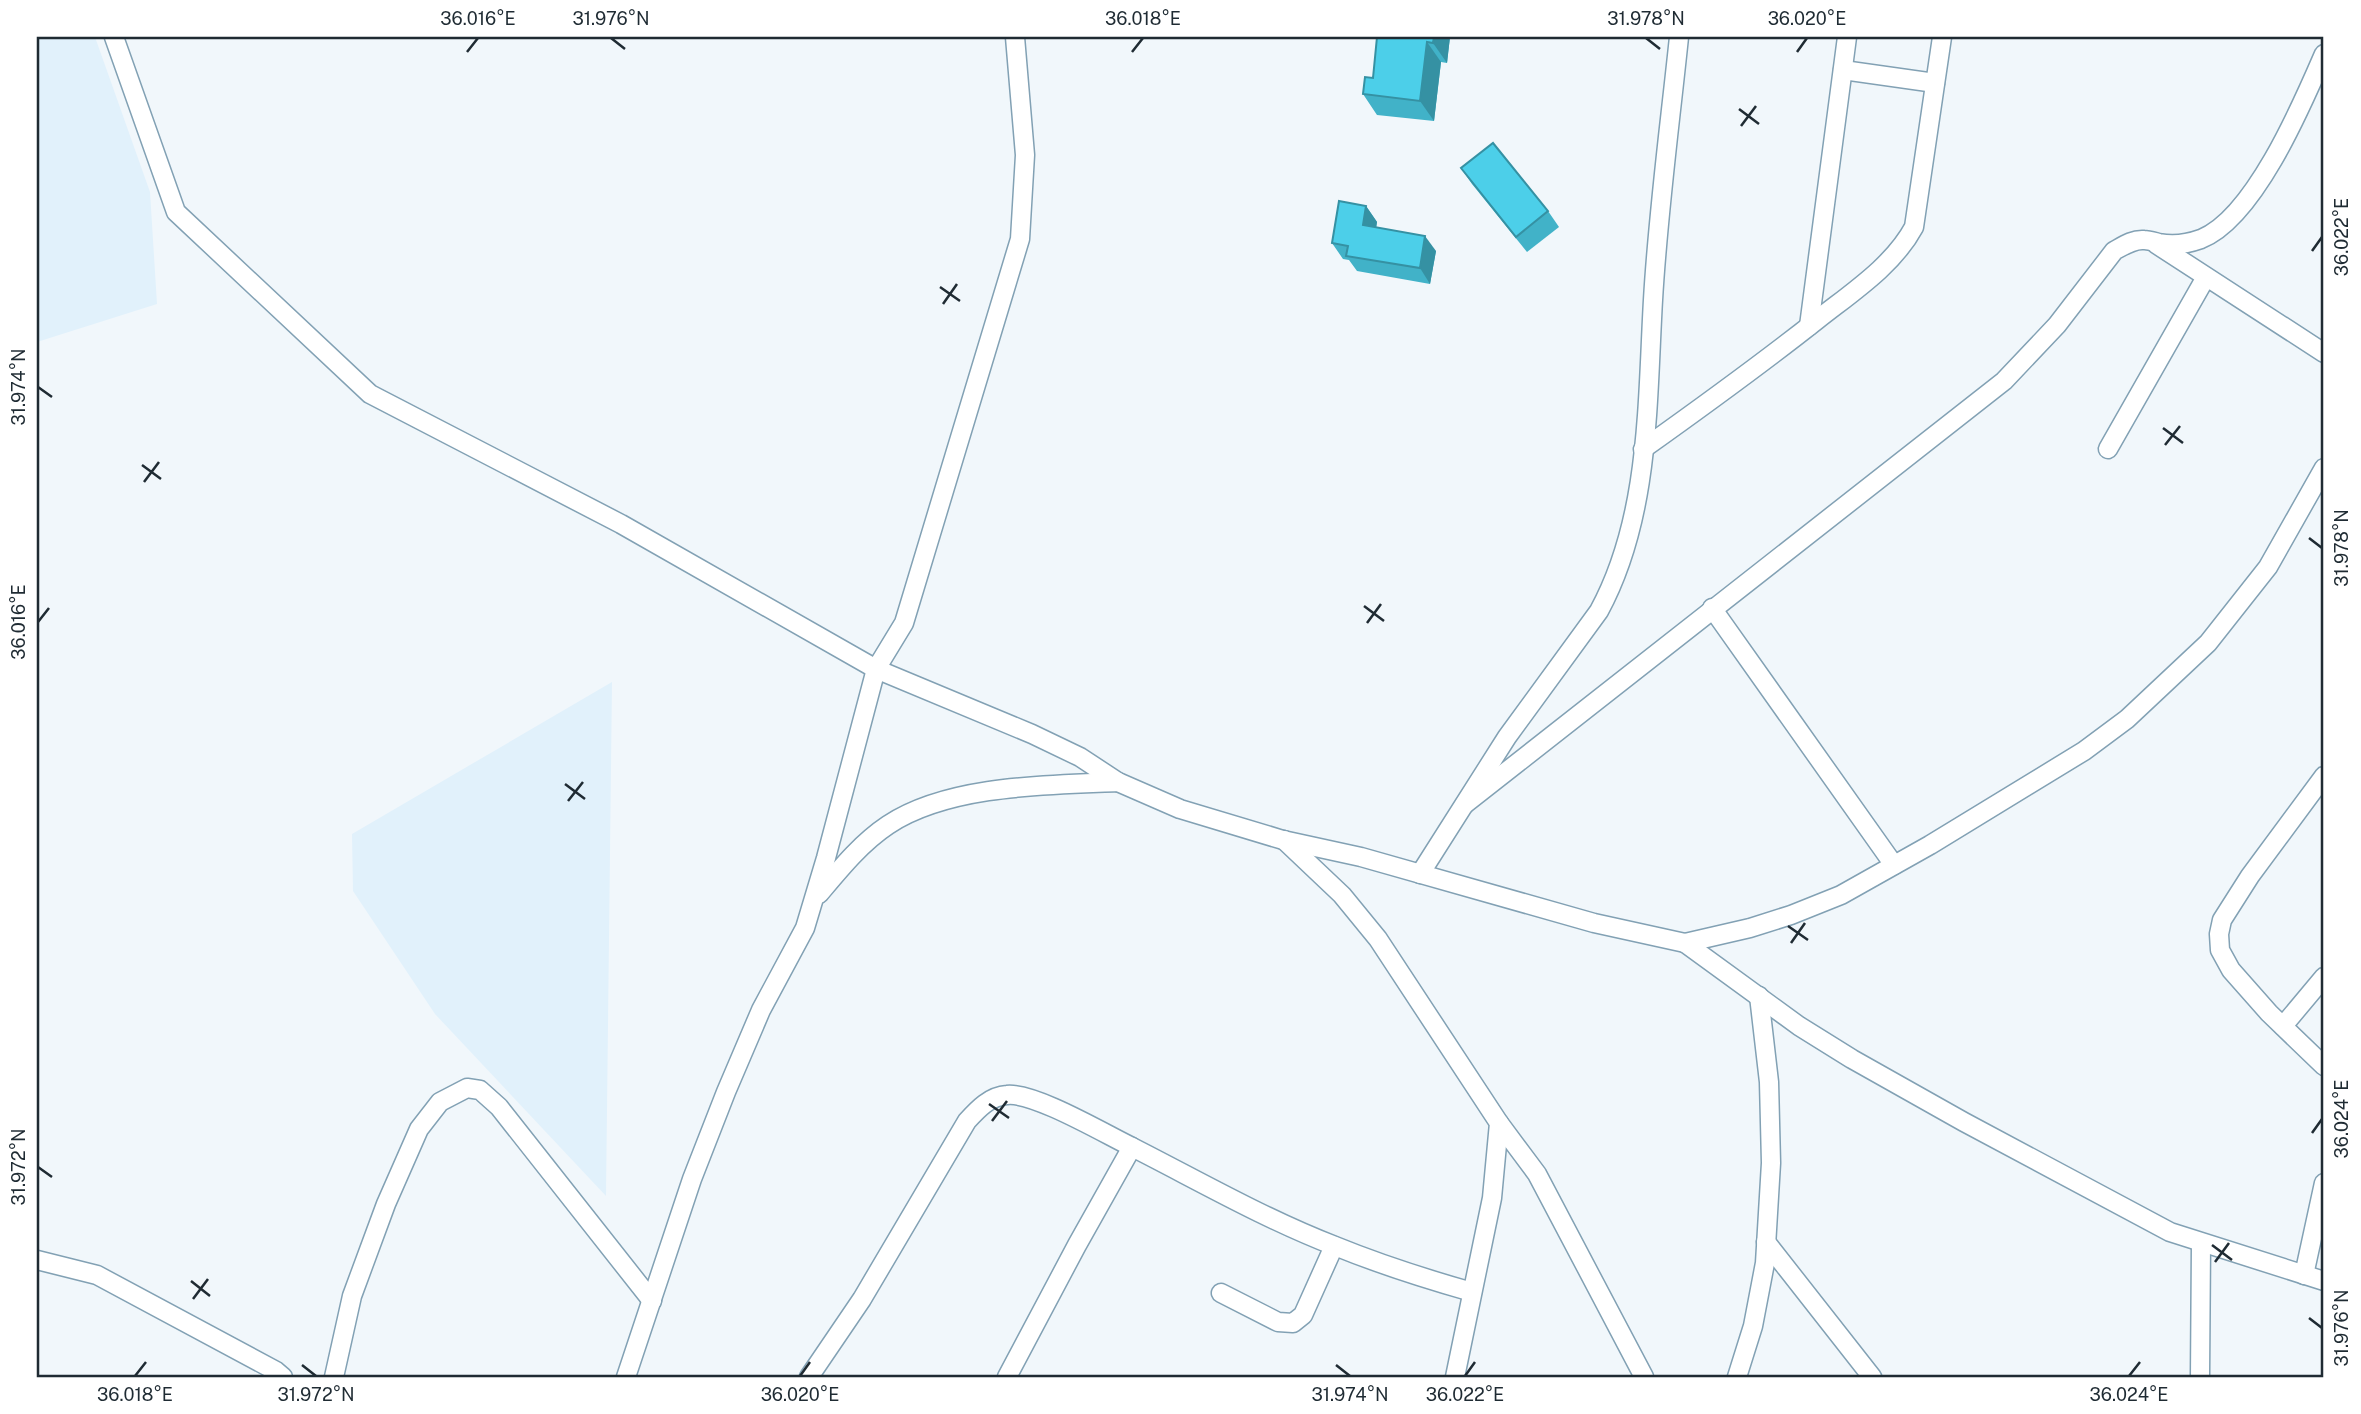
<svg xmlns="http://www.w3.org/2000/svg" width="2361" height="1414" font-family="'Public Sans',sans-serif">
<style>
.built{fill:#e1f1fb}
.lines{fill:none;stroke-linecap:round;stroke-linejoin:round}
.street-casing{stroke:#82a1b4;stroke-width:21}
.street{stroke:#fff;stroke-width:18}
.wall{fill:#41b2c8}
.shaded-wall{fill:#3591a3}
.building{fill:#4ccfe9;stroke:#3591a3;stroke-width:2}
.ticks{fill:none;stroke:#1f2b33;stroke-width:2.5}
.neatline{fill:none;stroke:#1f2b33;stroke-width:2.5}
.ticks-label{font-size:18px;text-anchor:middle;fill:#1f2b33}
</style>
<rect width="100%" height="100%" fill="#f1f7fb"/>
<g class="built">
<path d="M37,37h58l55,155 7,112 -120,38z"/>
<path d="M612,682l-6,514 -171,-182 -82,-123 -1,-57z"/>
</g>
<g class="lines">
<g class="street-casing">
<g id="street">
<path d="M114,37l62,175 194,182 251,130 255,145 156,65 48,23 38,25 62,27 103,31 78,17 233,66 91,20 65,-15 41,-13 50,-20 89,-50 154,-94 43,-32 81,-76 60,-76 56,-99"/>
<path d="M1843,70l92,13"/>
<path d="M2156,244l168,109"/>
<path d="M1809,326l38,-289"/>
<path d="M1643,449c59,-42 117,-84 174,-129 34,-27 76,-54 97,-93l28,-190"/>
<path d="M2108,449l98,-172"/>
<path d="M1712,608l182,257"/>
<path d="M2324,776l-74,100 -28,44 -3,14 1,16 11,20 38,43 55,53"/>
<path d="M1465,804l539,-423 53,-56 57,-74c9,-5 19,-12 30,-11 5,0 11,2 15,3 15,3 28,1 42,-4 53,-21 101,-134 123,-185"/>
<path d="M1284,840l58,55 36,44 121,184 -7,75 -37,179"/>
<path d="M1420,874l87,-137 92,-126c51,-94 48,-207 54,-311 5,-88 17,-176 26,-263"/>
<path d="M819,894c21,-25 42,-51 69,-69 60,-40 159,-40 230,-43"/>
<path d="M1685,943l114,83 53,33 112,63 206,110 154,49"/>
<path d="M2283,1026l41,-49"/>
<path d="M1499,1123l38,51 107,203"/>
<path d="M1766,1242l106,135"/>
<path d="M37,1260l60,15 179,96 7,6"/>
<path d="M2304,1275l20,-92"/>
<path d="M1221,1293l57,29 15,1 10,-8 31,-69"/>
<path d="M334,1377l18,-81 34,-92 33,-75 21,-27 27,-14 13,2 19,17 153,194"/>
<path d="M626,1377l66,-198 34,-87 35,-82 44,-82 21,-70 50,-189 28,-46 116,-384 5,-84 -10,-118"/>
<path d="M809,1377l53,-78 105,-178c11,-12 23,-25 40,-26 27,-3 98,39 125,52"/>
<path d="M1007,1377l70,-132 55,-98c67,34 133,72 203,99 44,18 91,33 137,46"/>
<path d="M1737,1377l16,-51 12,-63 6,-100 -2,-81 -10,-86"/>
<path d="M2200,1377l1,-134"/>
</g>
</g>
<use href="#street" class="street"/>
</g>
<g class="wall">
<path d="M1377,37h73l-3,26 -6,-1 -7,59 -57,-6 -14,-21 10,-16z"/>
<path d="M1461,168l87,43 11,16 -32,25 -55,-68z"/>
<path d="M1366,206l11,16 -1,6 60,23 -6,33 -73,-13 -8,-11 -6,-1 -11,-16z"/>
</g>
<g class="shaded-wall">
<path d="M1434,37h16l-3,26 -14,-20z"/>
<path d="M1427,42l14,20 -7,59 -14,-20z"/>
<path d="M1366,206l11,16 -3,19 -11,-16z"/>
<path d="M1425,236l11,15 -6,33 -10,-16z"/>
</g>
<g class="building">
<path d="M1377,37h57l-1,6 -6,-1 -7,59 -57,-7 2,-17 8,1z"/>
<path d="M1493,143l55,68 -32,26 -55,-69z"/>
<path d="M1339,201l27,5 -3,19 62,11 -5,32 -74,-12 2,-10 -16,-3z"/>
</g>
<path class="ticks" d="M611,38l14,11M1646,38l14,11M467,52l11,-14M1132,52l11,-14M1797,52l10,-14M1739,109l20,15M1741,126l15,-20M2312,251l10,-14M940,287l20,14M943,304l14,-20M38,387l14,10M2163,428l20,15M2165,445l15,-19M142,465l19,14M144,482l15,-20M2309,538l13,10M1364,606l20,15M38,622l11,-14M1367,623l14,-19M565,784l20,15M568,801l15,-19M1788,926l20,14M1791,943l14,-20M989,1104l20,14M992,1121l15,-20M2312,1133l10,-14M38,1167l14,10M2212,1245l20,15M2215,1262l14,-19M191,1281l19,15M193,1299l15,-20M2309,1318l13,10M302,1365l14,11M1336,1365l14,11M135,1376l11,-14M800,1376l10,-14M1465,1376l10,-14M2129,1376l11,-14"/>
<rect width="2361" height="1414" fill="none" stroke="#ffffff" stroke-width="77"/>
<rect x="38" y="38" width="2284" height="1338" class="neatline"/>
<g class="ticks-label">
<text x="478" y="25">36.016°E</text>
<text x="611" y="25">31.976°N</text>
<text x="1143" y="25">36.018°E</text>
<text x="1646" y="25">31.978°N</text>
<text x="1807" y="25">36.020°E</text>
<text transform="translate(2342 237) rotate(-90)" y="6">36.022°E</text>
<text transform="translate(19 387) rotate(-90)" y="6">31.974°N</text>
<text transform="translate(2342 548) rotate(-90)" y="6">31.978°N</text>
<text transform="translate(19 622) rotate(-90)" y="6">36.016°E</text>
<text transform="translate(2342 1119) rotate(-90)" y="6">36.024°E</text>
<text transform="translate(19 1167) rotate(-90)" y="6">31.972°N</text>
<text transform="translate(2342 1328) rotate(-90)" y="6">31.976°N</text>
<text x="135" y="1401">36.018°E</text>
<text x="316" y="1401">31.972°N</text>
<text x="800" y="1401">36.020°E</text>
<text x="1350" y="1401">31.974°N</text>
<text x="1465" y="1401">36.022°E</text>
<text x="2129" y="1401">36.024°E</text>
</g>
</svg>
